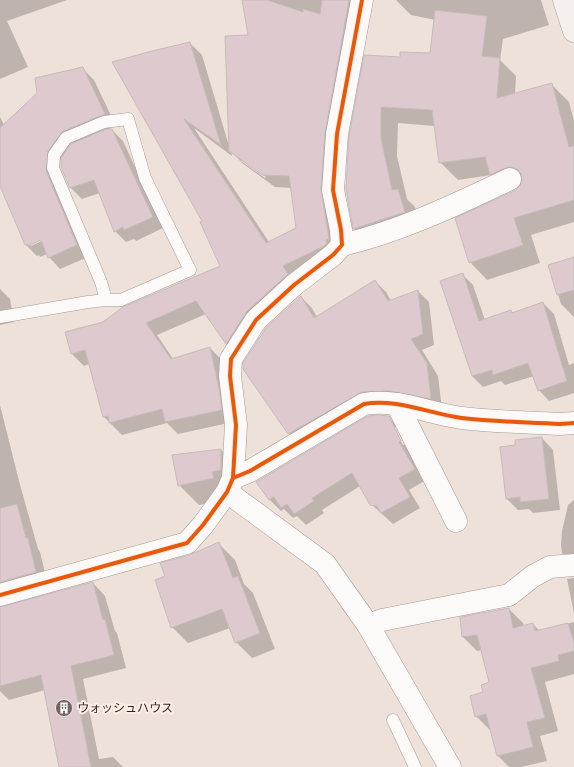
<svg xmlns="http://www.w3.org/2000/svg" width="574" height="767" font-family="'IBM Plex Sans','Noto Sans JP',sans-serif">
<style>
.shadow{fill:#0003;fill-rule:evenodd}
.building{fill:#dec9ce;stroke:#c6bcba}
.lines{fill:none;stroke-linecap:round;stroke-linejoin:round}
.lane-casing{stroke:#a59b95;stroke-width:13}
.street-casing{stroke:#a59b95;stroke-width:23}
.secondary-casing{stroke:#a59b95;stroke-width:23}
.lane{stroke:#fcfaf9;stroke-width:12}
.street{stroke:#fcfaf9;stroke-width:22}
.secondary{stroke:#f5efed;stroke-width:22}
.cycleway-casing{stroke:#fdeee5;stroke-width:6}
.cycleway{stroke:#e8590c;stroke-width:4}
.labels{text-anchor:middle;stroke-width:4;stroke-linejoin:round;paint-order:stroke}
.poi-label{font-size:12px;fill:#2d241f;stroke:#fdeee5;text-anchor:start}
</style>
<rect width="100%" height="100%" fill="#eee1d9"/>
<g class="shadow">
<path d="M0,0h67l-60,21 21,46 -28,12z"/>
<path d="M243,0h128l-35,146 5,105 -47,27 -56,77 -12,-11 -20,-30 -49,21 16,24 37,-11 12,12 11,62 -55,12 -11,-11 -45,12 -18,-18 -15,-53 -5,2 -12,-12 32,-31 117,-56 -17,-45 -90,-159 76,-20 12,12 27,91 20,-110zM194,128l38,28 -1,-5 11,12 33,24 17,1 5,41 -28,13zM241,158l25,19 -1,1 -24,-17z"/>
<path d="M396,0h145l8,25 -46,14 -3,21 16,16 -1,18 37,-9 17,17 5,19v101l-43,13 9,28 -53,17 -17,-18 46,-71 7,-7 -15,8 -17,-17 -33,5 -18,-18 -5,-36 -37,-3 -1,33 10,43 8,8 6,22 -49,17 -18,-17 -7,-40 54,-131 30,-3 4,-35 -24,-5z"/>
<path d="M82,68l12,12 22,46 -6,2 13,13 40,87 -27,13 -2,-2 -8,3 -11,-11 -15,-38 -18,6 -11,-11 -9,-30 -3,5 -2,17 31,77 -28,12 -11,-12 -2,-3 -7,3 -1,-2 -2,1 -11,-11 -26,-62v-66l4,8zM45,237l1,2 -15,7v-2z"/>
<path d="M574,258v59l-13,-13 -12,-39z"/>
<path d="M462,274l11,11 12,35 26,-9 2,2 30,-10 11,11 15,51 5,-2v30l-25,8 -10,-11 -5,-14 -29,9 -4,-4 -18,6 -11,-11 -31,-94z"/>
<path d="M375,281l11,11 5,9 27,-10 11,11 5,43 -12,5 16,26 4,33 -68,-6 -74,42 -11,-12 12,-136 11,11 5,9z"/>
<path d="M0,289l10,10 4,23 -14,3z"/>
<path d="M0,405l19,76 19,68 2,3 8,33 -48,20v3l93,-25 12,13 10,35 2,2 9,35 -43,11 16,80 14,-2 10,10h-63l-15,-77 -36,10 -9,-9z"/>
<path d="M388,417l12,11 12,24 -3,1 17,27 -17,10 11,18 -27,16 -22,-20 -11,-18 -38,24 2,3 -18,12 -9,-9 -4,2 -9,-9 -3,2 -12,-12zM393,427h3l9,18h-2z"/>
<path d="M542,438l11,12 7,60 -27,3 -4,-4 -11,1 -11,-11 10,-53z"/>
<path d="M221,450l19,19 -7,29 -34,7 -20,-20z"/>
<path d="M574,500v65l-12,-12 -1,-8 1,-14 6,-26z"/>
<path d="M219,544l16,16 9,24 9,9 22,56 -23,9 -16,-16 -6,-14 -42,15 -16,-16 19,-71z"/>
<path d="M574,578v35l-7,-34z"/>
<path d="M509,609l14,14 1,3 9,-2 7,7 34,-9v52l-29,8 13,49 -18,5 7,25 -26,6h-12l-11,-11 -7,-26h-1l-14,-14 8,-23 7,-10 -9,-33 -5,1 -14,-14 -2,-19z"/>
</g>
<g class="building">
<path d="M242,0h25l36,12v-3l17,5 2,-14h27l-24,133 -4,56 8,50 -3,1 1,3 -3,3 -41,20 5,8 -41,37 -21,33 -30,-43 -50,22 25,36 39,-12 9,42 3,21 -57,12 -3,-13 -53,14 -1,-7 -5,1 -18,-67 -14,4 -6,-22 38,-10 20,-15 97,-41 -20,-44 2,-1 -90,-159 40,-11 38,-9 31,103 -37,-26 82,124 30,-15 -7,-52 -27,-1 -33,-24 -4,-115 23,-1z"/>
<path d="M435,10l52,6 -5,40 18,2 -3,40 55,-15 17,64 5,-1v54l-60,18 9,27 -54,18 -14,-45 61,-28 4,-4 2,-6 -1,-6 -4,-5 -6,-2 -6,1 -15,7 -5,-18 -46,6 -7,-53 -51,-3v31l11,52 6,-1 7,23 -52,17 -7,-40 3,-53 15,-81 36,2v-5l30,1z"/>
<path d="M83,67l22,47 -42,17 -15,20 -2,20 31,74 -29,13 -7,-18 -13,6 -1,-2 -2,1 -25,-59v-58l37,-35 -2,-15z"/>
<path d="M106,129h6l41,88 -29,13 -1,-3 -9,5 -20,-52 -24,8 -9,-21v-9l10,-14z"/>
<path d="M574,257v33l-17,5 -9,-30z"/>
<path d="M463,273l16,48 32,-11 1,3 31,-11 24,79 -29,10 -10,-28 -35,12 -1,-5 -20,6 -32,-95z"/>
<path d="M375,280l13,21 30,-11 5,44 -12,5 16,24 4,36 -41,-8 -28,1 -74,42 -45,-65v-6l23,-35 35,-32 13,22z"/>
<path d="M377,415l12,1 12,25 -2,1 16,27 -16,9 11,19 -29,16 -4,-7 -7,-1 -18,-32 -40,25 2,3 -20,13 -7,-10 -6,4 -7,-11 -5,3 -13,-18 112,-66z"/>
<path d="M542,437l7,62 -29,3v-5l-14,2 -6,-52 15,-2v-5z"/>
<path d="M221,449v21l-9,2 2,6 -36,8 -6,-31z"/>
<path d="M17,504l9,34h2l8,34 -36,10v-74z"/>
<path d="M219,542l14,36 5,-2 22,57 -25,10 -13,-34 -51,19 -16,-48 10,-4 -5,-13 30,-8z"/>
<path d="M93,582l10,38 2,-1 9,36 -43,11 20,101h-32l-18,-92 -41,11v-79z"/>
<path d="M509,608l4,20 20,-5 2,8 33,-8 6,20v8l-16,4 1,6 -28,7 14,50 -18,4 6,25 -36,9 -11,-42 -11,3 -5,-21 13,-4 -2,-7 8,-3 -12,-47 -15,2 -2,-20z"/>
</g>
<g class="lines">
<g class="lane-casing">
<g id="lane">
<path d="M0,317l88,-15 18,-2h15l69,-30 -45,-92 -17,-59 -24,3 -38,16 -12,17 -1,13 48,114 5,18"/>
<path d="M393,720l22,47"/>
</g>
</g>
<g class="street-casing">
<g id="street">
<path d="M342,245c59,-14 113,-40 168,-66"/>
<path d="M397,404l59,117"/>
<path d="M233,478l17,-7 114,-67c33,-6 66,10 98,14 32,4 66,4 98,6l14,-1"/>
<path d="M227,492l98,72 43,61 82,142"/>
<path d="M0,595l187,-52 16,-18 24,-33 6,-14 3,-53 -6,-49 1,-17 25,-39 38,-35 39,-30 9,-10 -1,-15 -8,-40 4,-56 25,-134"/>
<path d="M368,625l14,-5 127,-25 24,-19 17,-9 24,-2"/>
</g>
</g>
<g class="secondary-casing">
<path id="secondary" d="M564,0l10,31"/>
</g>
<use href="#lane" class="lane"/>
<use href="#street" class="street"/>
<use href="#secondary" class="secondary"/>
<g class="cycleway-casing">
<g id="cycleway">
<path d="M233,478l17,-7 114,-67c33,-6 66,10 98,14 32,4 66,4 98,6l14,-1"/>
<path d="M0,595l187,-52 16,-18 24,-33 6,-14 3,-53 -6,-49 1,-17 25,-39 38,-35 39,-30 9,-10 -1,-15 -8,-40 4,-56 25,-134"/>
</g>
</g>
<use href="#cycleway" class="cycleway"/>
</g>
<defs>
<g id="building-disc" transform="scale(0.9)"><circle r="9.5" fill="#716660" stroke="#fdeee5"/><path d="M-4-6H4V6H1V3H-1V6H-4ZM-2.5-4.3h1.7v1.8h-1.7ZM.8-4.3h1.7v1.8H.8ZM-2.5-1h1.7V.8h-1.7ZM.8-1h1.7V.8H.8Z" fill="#fff"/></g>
</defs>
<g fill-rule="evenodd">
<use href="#building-disc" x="64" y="708"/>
</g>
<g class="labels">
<g class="poi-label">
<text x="77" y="712">ウォッシュハウス</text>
</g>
</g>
</svg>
